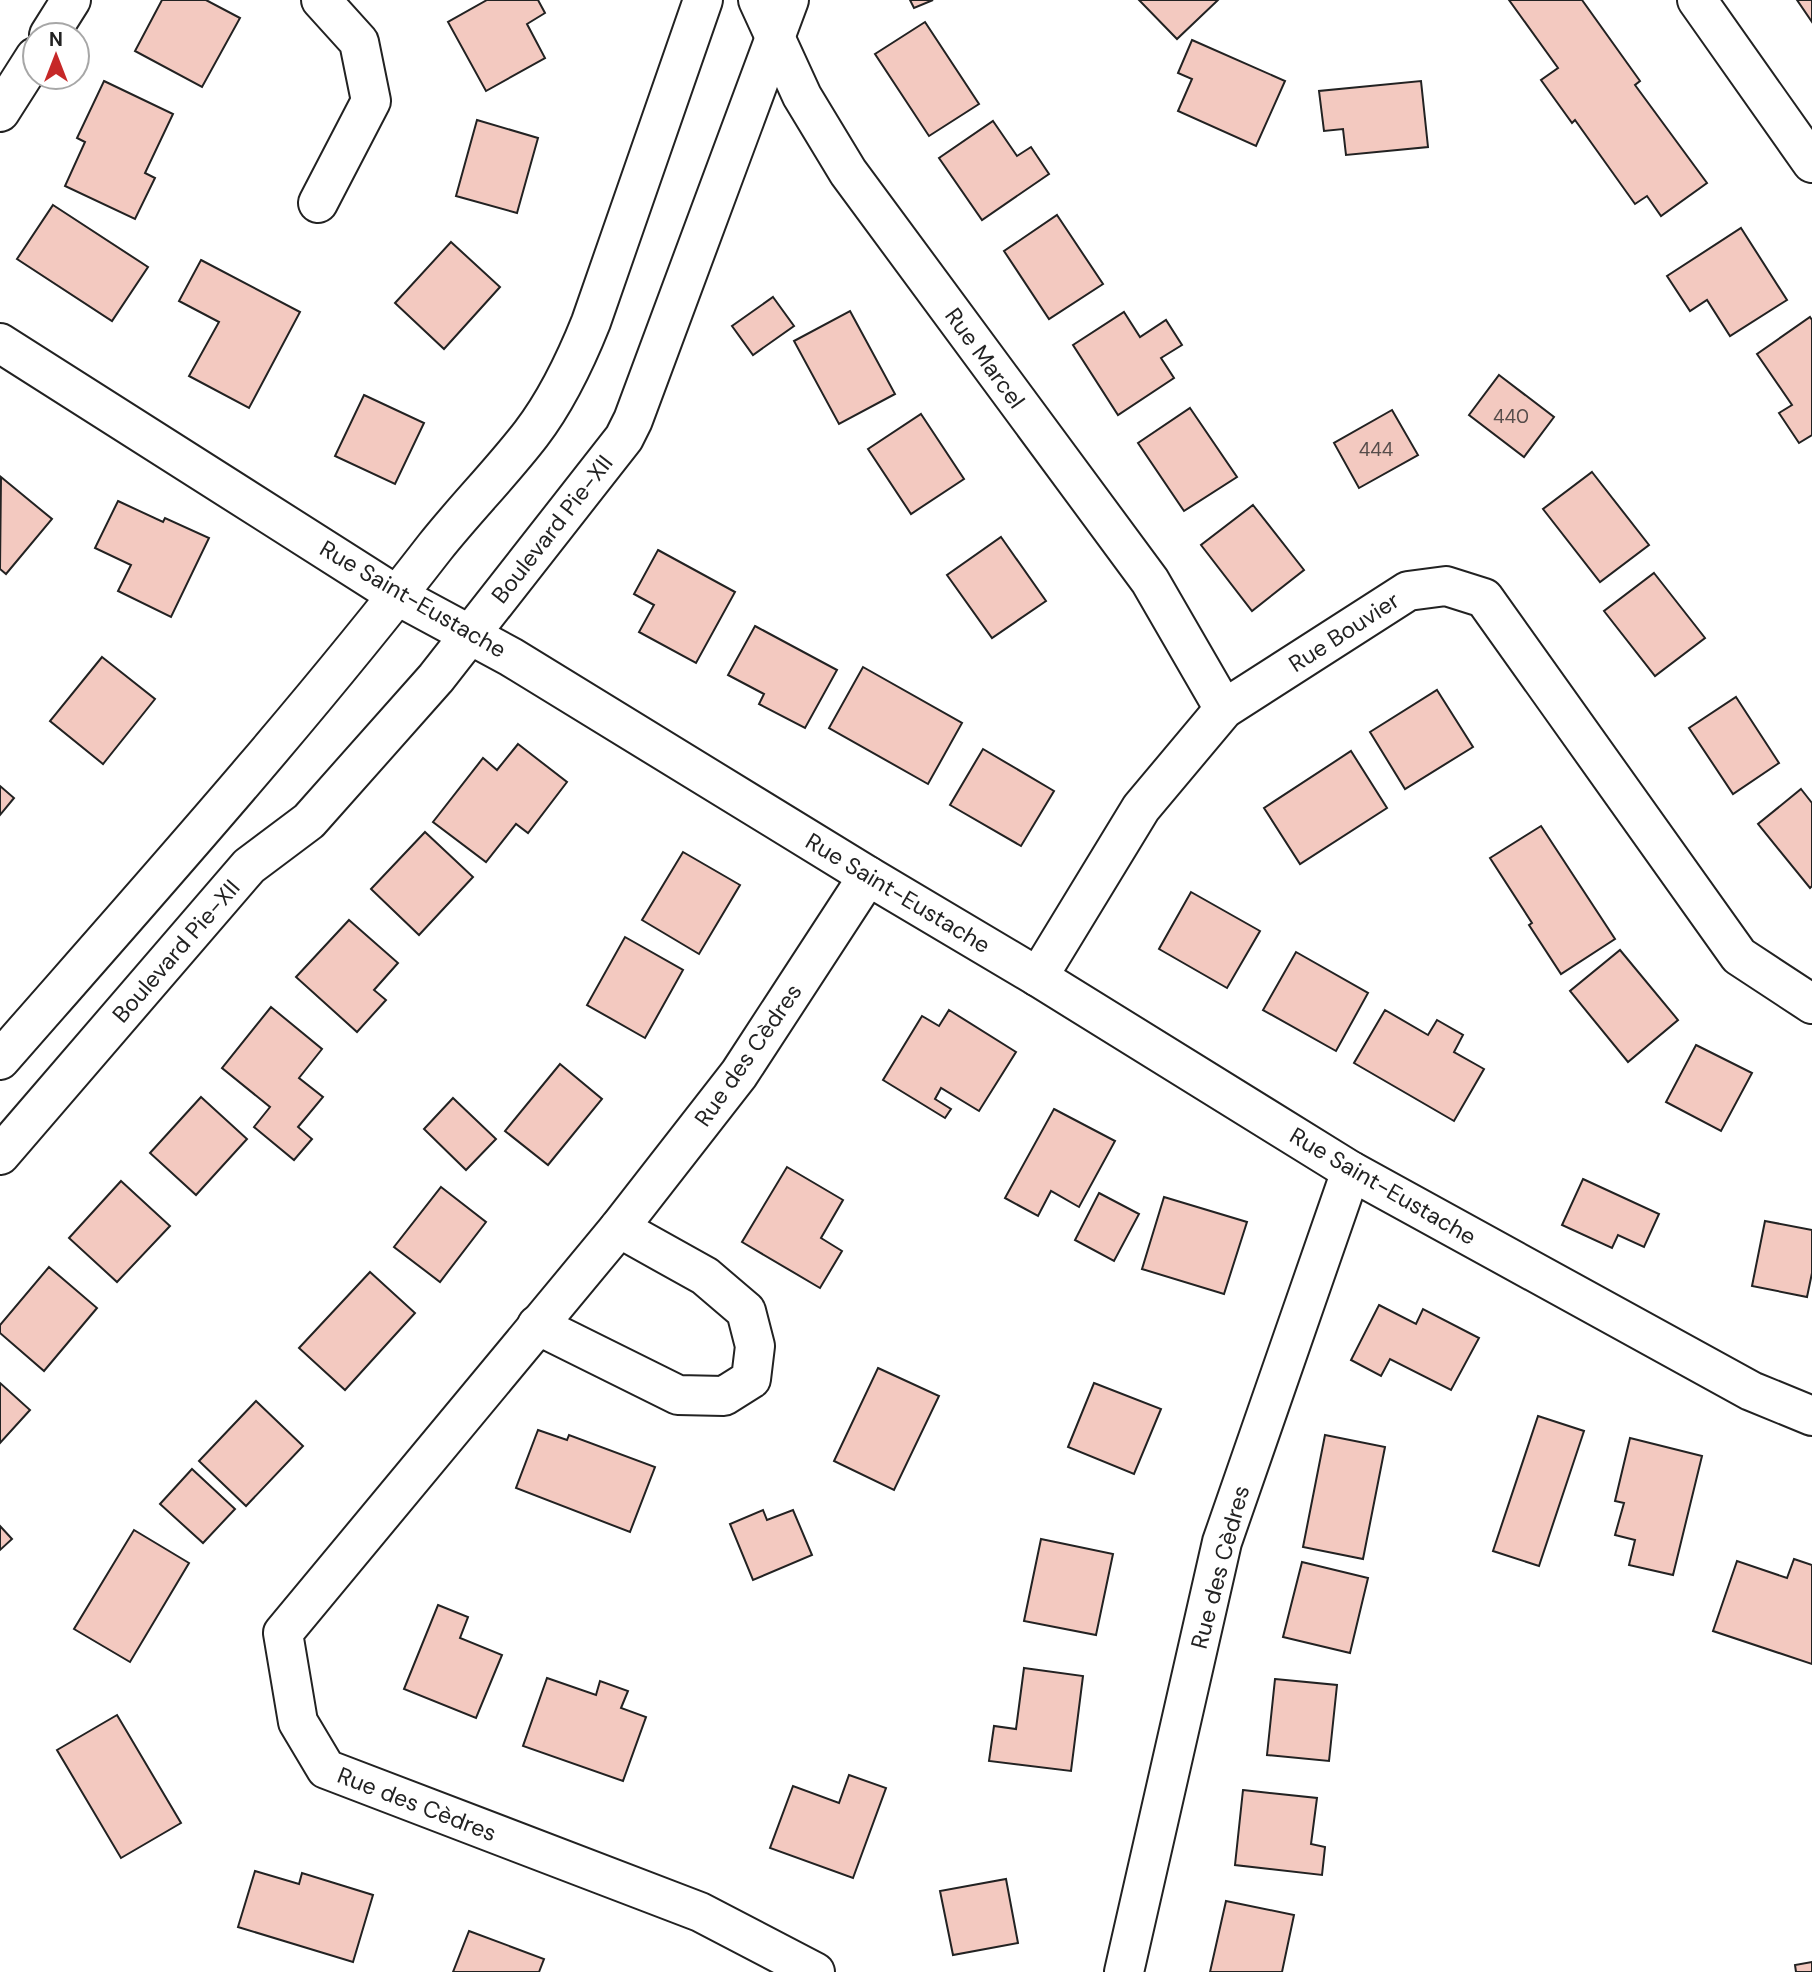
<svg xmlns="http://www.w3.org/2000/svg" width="1812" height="1972" font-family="'DM Sans',sans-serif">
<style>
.building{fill:#f3c9c0;stroke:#222;stroke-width:2}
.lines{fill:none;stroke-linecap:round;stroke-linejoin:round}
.street-casing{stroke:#222;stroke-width:42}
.secondary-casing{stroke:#222;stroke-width:42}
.street{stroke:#fff;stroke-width:38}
.secondary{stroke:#fff;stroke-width:38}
.labels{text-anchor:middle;stroke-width:5;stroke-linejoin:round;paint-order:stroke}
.number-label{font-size:19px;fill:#564c4a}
.street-label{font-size:23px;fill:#222;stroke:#fff}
</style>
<rect width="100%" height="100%" fill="#fff"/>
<g class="building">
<path d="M162,0h44l34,18 -38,69 -67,-36z"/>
<path d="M487,0h51l7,13 -18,11 18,34 -59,33 -38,-69z"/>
<path d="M910,0h23l-19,8z"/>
<path d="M1139,0h79l-41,39z"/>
<path d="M1509,0h73l58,81 -5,4 72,98 -46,33 -14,-20 -12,8 -60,-84 -3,3 -31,-43 17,-12z"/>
<path d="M1797,0h15v22z"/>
<path d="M925,22l54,82 -50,32 -54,-82z"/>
<path d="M1192,40l93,41 -29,65 -78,-35 14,-32 -14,-6z"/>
<path d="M104,81l69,33 -28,59 10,5 -20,41 -70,-33 20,-44 -8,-4z"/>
<path d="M1421,81l7,66 -82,8 -3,-26 -19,2 -5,-40z"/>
<path d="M477,120l61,18 -21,75 -61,-17z"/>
<path d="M993,121l24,35 14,-9 18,27 -67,46 -43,-62z"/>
<path d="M53,205l95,62 -36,54 -95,-62z"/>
<path d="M1057,215l46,69 -54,35 -45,-68z"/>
<path d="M1741,228l46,72 -57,36 -23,-36 -17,11 -23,-35z"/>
<path d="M451,242l49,45 -56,62 -49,-46z"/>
<path d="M201,260l99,52 -51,96 -60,-32 30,-54 -40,-21z"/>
<path d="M773,297l21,29 -41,29 -21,-29z"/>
<path d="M850,311l45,83 -56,30 -45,-83z"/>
<path d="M1124,312l16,25 26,-17 16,25 -21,13 13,20 -56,37 -45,-70z"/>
<path d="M1810,317l2,3v115l-13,8 -20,-30 13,-8 -35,-51z"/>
<path d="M1499,375l55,42 -30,40 -55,-42z"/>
<path d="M364,395l60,28 -29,61 -60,-28z"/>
<path d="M1190,408l47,69 -53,34 -46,-68z"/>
<path d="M1392,410l26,45 -59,33 -25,-45z"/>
<path d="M921,414l43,65 -53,35 -43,-65z"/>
<path d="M1592,472l57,73 -49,37 -57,-73z"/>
<path d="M1,477l51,42 -46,55 -6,-5z"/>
<path d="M118,501l45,21 2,-4 44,20 -38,79 -53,-26 13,-26 -36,-17z"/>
<path d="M1253,505l51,65 -52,41 -51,-66z"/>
<path d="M1001,537l45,64 -54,37 -45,-63z"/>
<path d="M658,550l77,42 -39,71 -57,-31 15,-27 -20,-11z"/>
<path d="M1654,573l51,65 -50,38 -51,-65z"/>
<path d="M755,626l82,44 -32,58 -46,-24 5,-10 -36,-19z"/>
<path d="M102,657l53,42 -52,65 -53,-43z"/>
<path d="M863,667l99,56 -34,61 -99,-56z"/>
<path d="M1437,690l36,57 -68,42 -35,-57z"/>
<path d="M1736,697l43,66 -46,31 -44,-66z"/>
<path d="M518,744l49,38 -39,51 -12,-9 -30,38 -53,-40 50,-64 14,12z"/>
<path d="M983,749l71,42 -33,55 -71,-41z"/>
<path d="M1351,751l36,57 -87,56 -36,-56z"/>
<path d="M0,786l14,12 -14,17z"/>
<path d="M1801,789l11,14v83l-2,2 -52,-64z"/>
<path d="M1541,826l74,113 -54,35 -32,-49 3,-2 -42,-65z"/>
<path d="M425,832l48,45 -54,58 -48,-46z"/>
<path d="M683,852l57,33 -41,69 -57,-34z"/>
<path d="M1191,892l69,39 -33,57 -68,-39z"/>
<path d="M349,920l49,43 -24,27 12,10 -29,32 -61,-55z"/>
<path d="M625,937l58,33 -38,68 -58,-33z"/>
<path d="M1620,950l58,70 -50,42 -58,-71z"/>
<path d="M1296,952l72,41 -32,58 -73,-41z"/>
<path d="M271,1007l51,42 -23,29 24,19 -25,30 14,12 -18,21 -40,-33 16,-20 -48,-39z"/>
<path d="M949,1010l67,42 -37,59 -38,-23 -6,11 16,10 -6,9 -62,-38 39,-64 17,10z"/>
<path d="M1385,1010l43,25 9,-15 26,15 -9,17 30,17 -30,52 -100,-58z"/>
<path d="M1696,1045l56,28 -31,58 -55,-29z"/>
<path d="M560,1064l42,35 -54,66 -43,-34z"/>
<path d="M201,1097l46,42 -51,56 -46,-42z"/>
<path d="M453,1098l43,41 -30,31 -42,-41z"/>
<path d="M1054,1109l61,32 -36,66 -28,-16 -13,25 -33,-18z"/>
<path d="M787,1167l56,33 -22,38 21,13 -22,37 -78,-46z"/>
<path d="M1583,1179l76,35 -15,33 -26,-12 -6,13 -50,-23z"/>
<path d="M121,1181l49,45 -53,56 -48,-44z"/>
<path d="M441,1187l45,35 -46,60 -46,-35z"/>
<path d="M1099,1193l40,21 -25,47 -39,-21z"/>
<path d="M1164,1197l83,25 -23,72 -82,-25z"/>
<path d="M1765,1221l47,9v43l-5,24 -55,-11z"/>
<path d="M49,1267l48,41 -53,63 -44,-38v-8z"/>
<path d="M370,1272l45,41 -70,77 -46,-42z"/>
<path d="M1379,1305l37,19 7,-15 56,29 -28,52 -61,-31 -9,17 -30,-16z"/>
<path d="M878,1368l61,28 -45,94 -60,-29z"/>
<path d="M0,1383l30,27 -30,33z"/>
<path d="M1094,1383l67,26 -27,65 -66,-27z"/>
<path d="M256,1401l47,45 -57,60 -47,-45z"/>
<path d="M1538,1416l46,15 -45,135 -46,-15z"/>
<path d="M538,1430l29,10 2,-5 86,32 -25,65 -114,-44z"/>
<path d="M1325,1435l60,12 -22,112 -60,-12z"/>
<path d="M1630,1438l72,18 -29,119 -44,-10 6,-25 -20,-5 9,-32 -9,-2z"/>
<path d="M192,1469l43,40 -32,34 -43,-39z"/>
<path d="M763,1510l4,10 26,-10 19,45 -59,25 -23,-56z"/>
<path d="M0,1526l12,13 -12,11z"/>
<path d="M134,1530l55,33 -59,99 -56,-33z"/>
<path d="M1041,1539l72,15 -17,81 -72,-14z"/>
<path d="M1794,1559l18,6v99l-99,-33 24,-70 50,17z"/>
<path d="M1302,1562l66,16 -18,75 -67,-16z"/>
<path d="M438,1605l30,12 -8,21 42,17 -26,63 -72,-29z"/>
<path d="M1024,1668l59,8 -12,95 -82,-10 5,-35 22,3z"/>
<path d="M547,1678l49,17 4,-14 28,10 -7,17 25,9 -23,64 -100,-35z"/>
<path d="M1275,1679l62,6 -8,76 -62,-6z"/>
<path d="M117,1715l64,108 -60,35 -64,-108z"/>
<path d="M849,1775l37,13 -33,90 -83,-30 23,-62 46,17z"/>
<path d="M1243,1790l74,8 -6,46 14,3 -3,28 -87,-10z"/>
<path d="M255,1871l44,13 3,-11 71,22 -20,67 -115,-35z"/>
<path d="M1006,1879l12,64 -65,12 -13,-64z"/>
<path d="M1226,1901l68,14 -12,57h-72z"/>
<path d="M469,1931l75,28 -5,13h-86z"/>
<path d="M1812,1962v10h-16l-1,-7z"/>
</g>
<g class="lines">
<g class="street-casing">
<g id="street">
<path d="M758,0l44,96 46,76 302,409 74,128"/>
<path d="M1697,0l115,163"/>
<path d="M49,35l22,-35"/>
<path d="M0,112l35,-55"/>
<path d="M318,203l53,-102 -12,-59 -38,-42"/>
<path d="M1038,977l103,-169 83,-99 184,-118 38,-5 38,12 255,358 73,48"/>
<path d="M537,1325l141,70 46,1 27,-17 4,-33 -9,-35 -41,-35 -86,-48"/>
<path d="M815,1972l-115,-60 -374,-143 -28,-47 -15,-89 336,-405 120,-154 129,-198"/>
<path d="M1124,1972l98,-430 129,-371"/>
</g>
</g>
<g class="secondary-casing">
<g id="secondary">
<path d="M0,343l398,253 113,61 357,219 170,101 313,194 400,220 61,25"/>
<path d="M0,1060c148,-169 298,-336 435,-513 31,-39 66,-74 96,-113 26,-34 44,-72 60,-112l112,-322"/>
<path d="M0,1155l249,-289 60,-45 127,-143 188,-240 9,-18 156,-420"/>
</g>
</g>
<use href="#street" class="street"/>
<use href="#secondary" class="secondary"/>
</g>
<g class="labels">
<g class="number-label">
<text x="1511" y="423">440</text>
<text x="1376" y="456">444</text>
</g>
<g class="street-label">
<text transform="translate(985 358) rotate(54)" y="8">Rue Marcel</text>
<text transform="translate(552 529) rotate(-52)" y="8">Boulevard Pie-XII</text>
<text transform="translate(413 599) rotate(30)" y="8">Rue Saint-Eustache</text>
<text transform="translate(1344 632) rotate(-33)" y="8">Rue Bouvier</text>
<text transform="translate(898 893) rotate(31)" y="8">Rue Saint-Eustache</text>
<text transform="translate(176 951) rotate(-49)" y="8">Boulevard Pie-XII</text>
<text transform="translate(748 1055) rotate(-55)" y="8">Rue des Cèdres</text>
<text transform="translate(1383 1186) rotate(30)" y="8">Rue Saint-Eustache</text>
<text transform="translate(1220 1567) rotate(-75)" y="8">Rue des Cèdres</text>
<text transform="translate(417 1804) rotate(21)" y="8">Rue des Cèdres</text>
</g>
</g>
<g transform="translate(56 56)"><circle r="33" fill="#ffffff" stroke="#a7a7a7" stroke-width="2"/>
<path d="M0-5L12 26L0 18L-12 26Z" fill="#c62828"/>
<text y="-10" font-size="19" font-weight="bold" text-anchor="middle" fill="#222222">N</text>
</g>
</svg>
